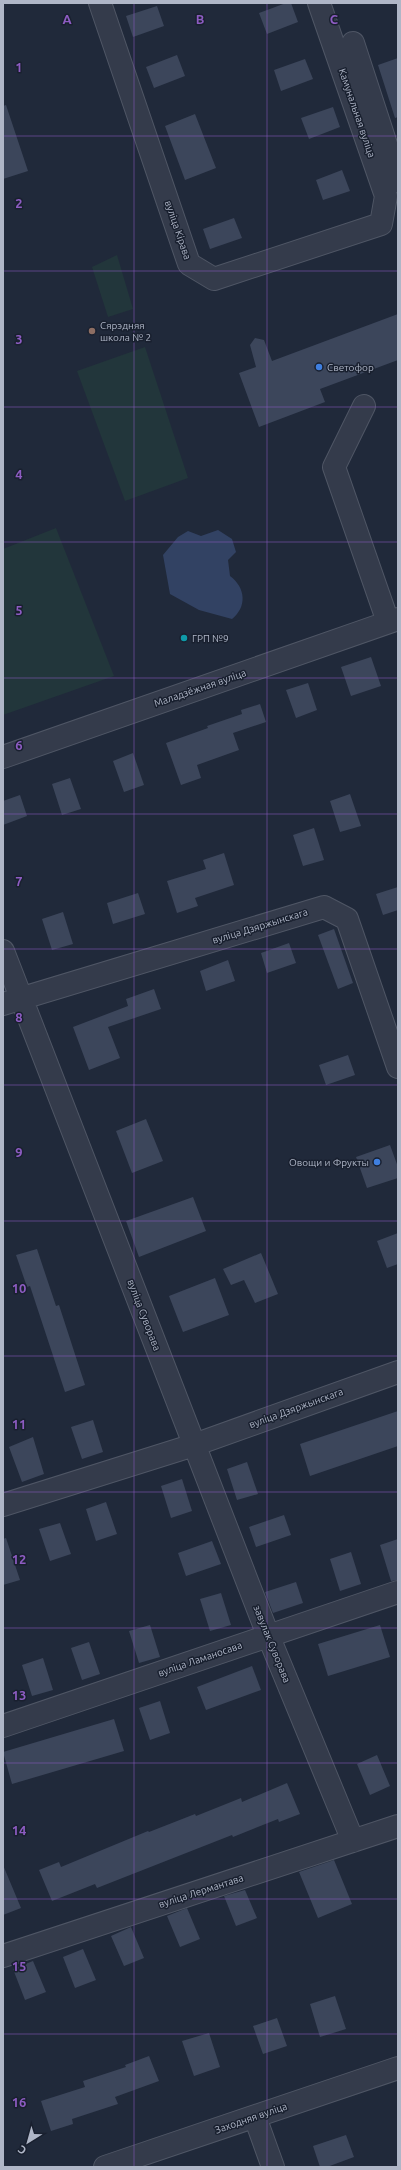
<svg xmlns="http://www.w3.org/2000/svg" width="401" height="2170" viewBox="0 0 401 2170" font-family="Ubuntu,sans-serif">
	<style>
		.green { fill: #22363b }
		.water { fill: #324263 }
		.building { fill: #3c465b }
		.lines { fill: none; stroke-linecap: round; stroke-linejoin: round }
		.minor-casing { stroke: #4f5665; stroke-width: 24 }
		.minor { stroke: #343b4b; stroke-width: 22 }
		.grid { fill: none; stroke: #8d5cc2; stroke-width: 1; stroke-opacity: 0.55 }
		.education-dot { fill: #8d6e63; stroke: #19202f; stroke-width: 1.5 }
		.shop-dot { fill: #3f7fe0; stroke: #19202f; stroke-width: 1.5 }
		.culture-dot { fill: #0f9aa8; stroke: #19202f; stroke-width: 1.5 }
		.labels { text-anchor: middle; dominant-baseline: central; stroke-width: 3; stroke-linejoin: round; paint-order: stroke }
		.street-label { font-size: 10px; fill: #afb6c7; stroke: #19202f }
		.poi-label { font-size: 10px; fill: #afb6c7; stroke: #19202f; text-anchor: start }
		.grid-label { font-size: 13px; text-anchor: middle; font-weight: bold; fill: #8d5cc2; stroke: #19202f; stroke-width: 3; stroke-linejoin: round; paint-order: stroke }
	</style>
	<rect width="100%" height="100%" fill="#20293a"/>
	<path class="green" d="M117 255 133 309 108 317 92 267Z
		M145 347 188 478 125 501 77 371Z
		M56 528 114 676 3 715V549Z"/>
	<path class="water" d="M218 530 232 539 236 552 228 560 230 576C246 588 247 607 232 619L199 610 170 594 163 555 178 537 188 531 201 536Z"/>
	<path class="building" d="M286 3H291L298 22 267 34 259 13Z
		M157 6 164 26 133 37 126 16Z
		M177 55 185 76 154 88 146 67Z
		M398 58V117L395 118 378 65Z
		M305 59 313 79 281 91 274 70Z
		M6 105 28 171 3 179V106Z
		M333 107 340 127 309 139 301 118Z
		M195 114 216 168 185 180 165 126Z
		M342 170 350 191 323 200 316 180Z
		M234 218 242 238 210 249 203 229Z
		M398 314V360L320 389 325 402 259 427 239 373 256 367 250 345 255 338 264 340 272 361Z
		M371 657 381 686 351 696 341 667Z
		M308 683 317 710 296 718 286 690Z
		M260 704 266 722 233 733 239 750 197 765 201 778 181 785 166 743 208 728 207 726 242 714 241 710Z
		M133 753 144 785 124 792 113 761Z
		M70 778 81 809 62 815 52 784Z
		M350 794 361 826 340 832 330 801Z
		M20 795 27 816 3 825V801Z
		M314 828 324 860 303 866 293 835Z
		M224 853 234 885 195 898 198 906 177 913 167 881 206 869 203 860Z
		M398 887V910L383 915 376 894Z
		M138 893 145 914 113 924 107 903Z
		M63 912 73 944 52 950 42 919Z
		M334 929 353 983 338 989 318 935Z
		M289 943 296 963 267 973 261 953Z
		M228 960 235 981 206 991 200 971Z
		M154 989 161 1009 108 1027 120 1058 89 1070 73 1027 128 1006 126 999Z
		M348 1055 355 1075 326 1085 319 1065Z
		M146 1119 163 1161 132 1173 116 1131Z
		M390 1145 398 1167V1178L367 1188 356 1157Z
		M193 1197 206 1231 139 1257 126 1221Z
		M398 1233V1264L387 1268 377 1241Z
		M37 1249 56 1306 59 1305 85 1385 65 1392 30 1286 27 1287 16 1255Z
		M261 1253 278 1294 255 1303 244 1280 231 1285 223 1269Z
		M215 1278 229 1315 183 1332 169 1296Z
		M398 1411V1446L310 1476 300 1444Z
		M93 1420 103 1452 82 1459 71 1427Z
		M33 1437 44 1474 22 1482 9 1447Z
		M247 1462 258 1494 237 1500 227 1469Z
		M182 1479 192 1511 171 1518 161 1486Z
		M106 1502 117 1534 96 1541 86 1509Z
		M284 1515 291 1535 256 1547 249 1527Z
		M60 1523 71 1554 50 1561 39 1529Z
		M6 1538 20 1580 3 1585V1539Z
		M398 1539V1580L391 1581 380 1545Z
		M212 1541 221 1564 186 1576 178 1553Z
		M351 1552 361 1584 340 1591 330 1559Z
		M296 1582 303 1603 273 1613 265 1592Z
		M221 1593 231 1625 210 1631 200 1599Z
		M150 1625 160 1657 139 1663 129 1631Z
		M380 1625 390 1657 328 1676 318 1644Z
		M89 1642 100 1674 82 1680 71 1648Z
		M43 1658 53 1690 32 1696 22 1665Z
		M252 1666 261 1690 206 1710 197 1687Z
		M160 1701 170 1733 150 1740 139 1708Z
		M114 1719 124 1751 12 1784 3 1752Z
		M377 1755 390 1786 370 1795 357 1764Z
		M287 1783 300 1814 279 1822 278 1819 233 1837 232 1835 97 1888 95 1884 52 1901 39 1870 59 1862 61 1867 148 1831 149 1832 195 1814 196 1816 241 1798 242 1802Z
		M334 1860 352 1904 318 1918 299 1872Z
		M3 1865 21 1908 3 1915Z
		M245 1890 257 1918 236 1926 224 1896Z
		M187 1908 200 1939 180 1947 167 1916Z
		M131 1927 144 1958 124 1966 111 1936Z
		M83 1949 96 1980 75 1988 63 1957Z
		M33 1961 46 1992 25 2000 13 1969Z
		M335 1996 346 2029 320 2037 310 2004Z
		M277 2018 287 2046 263 2054 253 2026Z
		M209 2033 220 2067 194 2076 182 2041Z
		M149 2056 159 2081 115 2097 118 2104 72 2119 73 2124 51 2131 41 2101 85 2087 83 2081 126 2067 125 2065Z
		M346 2135 354 2157 327 2167H320L313 2146Z"/>
	<g class="lines">
		<g class="minor-casing">
			<path id="minor" d="M100 3 189 264 214 279 381 224 386 196 319 3
				M353 43 398 181
				M364 406 334 467 388 622
				M3 757 398 619
				M3 951 268 1635 353 1841
				M3 1004 324 907 347 919 398 1067
				M3 1505 194 1445 398 1372
				M3 1726 398 1592
				M3 1956 398 1826
				M255 2117 273 2167
				M105 2167 398 2068"/>
		</g>
		<use href="#minor" class="minor"/>
	</g>
	<path class="grid" d="M134 3V2167M267 3V2167M3 136H398M3 271H398M3 407H398M3 542H398M3 678H398M3 814H398M3 949H398M3 1085H398M3 1221H398M3 1356H398M3 1492H398M3 1628H398M3 1763H398M3 1899H398M3 2034H398"/>
	<circle class="education-dot" cx="92" cy="331" r="4"/>
	<g class="shop-dot">
		<circle cx="319" cy="367" r="4"/>
		<circle cx="377" cy="1162" r="4"/>
	</g>
	<circle class="culture-dot" cx="184" cy="638" r="4"/>
	<g class="labels">
		<g class="street-label">
			<text transform="translate(357 113) rotate(71)">Камунальная вуліца</text>
			<text transform="translate(178 230) rotate(71)">вуліца Кірава</text>
			<text transform="translate(200 688) rotate(-19)">Маладзёжная вуліца</text>
			<text transform="translate(260 926) rotate(-17)">вуліца Дзяржынскага</text>
			<text transform="translate(144 1315) rotate(69)">вуліца Суворава</text>
			<text transform="translate(296 1408) rotate(-20)">вуліца Дзяржынскага</text>
			<text transform="translate(272 1644) rotate(68)">завулак Суворава</text>
			<text transform="translate(200 1659) rotate(-19)">вуліца Ламаносава</text>
			<text transform="translate(201 1891) rotate(-18)">вуліца Лермантава</text>
			<text transform="translate(251 2118) rotate(-19)">Заходняя вуліца</text>
		</g>
		<g class="poi-label">
			<text x="100" y="325">Сярэдняя<tspan x="100" dy="12">школа № 2</tspan></text>
			<text x="327" y="367">Светофор</text>
			<text x="192" y="638">ГРП №9</text>
			<text x="369" y="1162" text-anchor="end">Овощи и Фрукты</text>
		</g>
	</g>
	<g class="grid-label">
		<text x="67" y="24">A</text>
		<text x="200" y="24">B</text>
		<text x="334" y="24">C</text>
		<text x="19" y="72">1</text>
		<text x="19" y="208">2</text>
		<text x="19" y="344">3</text>
		<text x="19" y="479">4</text>
		<text x="19" y="615">5</text>
		<text x="19" y="750">6</text>
		<text x="19" y="886">7</text>
		<text x="19" y="1022">8</text>
		<text x="19" y="1157">9</text>
		<text x="19" y="1293">10</text>
		<text x="19" y="1429">11</text>
		<text x="19" y="1564">12</text>
		<text x="19" y="1700">13</text>
		<text x="19" y="1835">14</text>
		<text x="19" y="1971">15</text>
		<text x="19" y="2107">16</text>
	</g>
	<rect width="401" height="2170" fill="none" stroke="#afb6c7" stroke-width="8"/>
	<g transform="translate(28 2142) rotate(217)" stroke="#19202f" stroke-width="3" paint-order="stroke">
	<path d="M0-3L7 15L0 10L-7 15Z" fill="#afb6c7"/>
	<text y="-6" font-size="11" font-weight="bold" text-anchor="middle" fill="#afb6c7">С</text>
	</g>
</svg>
